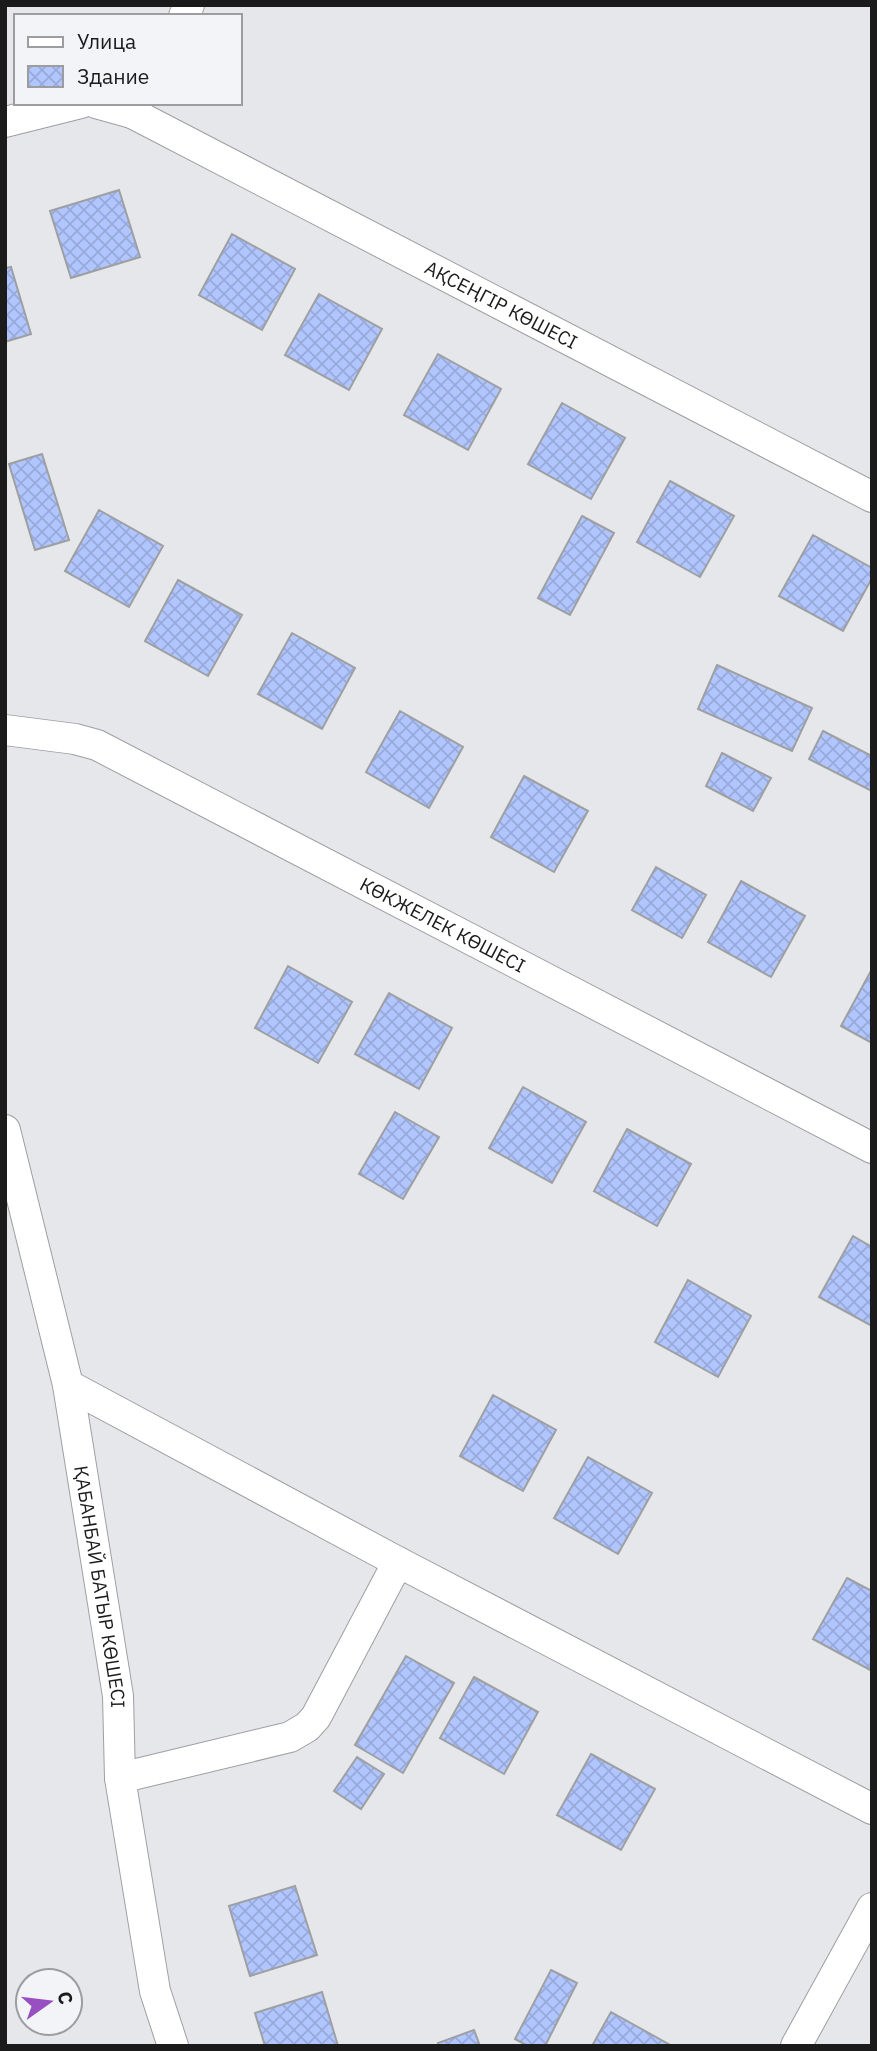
<svg xmlns="http://www.w3.org/2000/svg" width="877" height="2051" viewBox="0 0 877 2051" font-family="'IBM Plex Sans',sans-serif">
	<style>
		.building { fill: url(#building-cross-hatch); stroke: #9e9fa1; stroke-width: 2 }
		.lines { fill: none; stroke-linecap: round; stroke-linejoin: round }
		.minor-casing { stroke: #9e9fa1; stroke-width: 32 }
		.minor { stroke: #fff; stroke-width: 30 }
		.labels { text-anchor: middle; dominant-baseline: central; stroke-width: 6; stroke-linejoin: round; paint-order: stroke }
		.street-label { font-size: 19px; fill: #1b1b1c; stroke: #f3f4f7 }
	</style>
	<defs>
		<pattern id="building-cross-hatch" width="8" height="8" patternUnits="userSpaceOnUse" patternTransform="scale(1.75)"><rect width="8" height="8" fill="#b1c6ff"/><path d="M0 0l8 8M0 8l8-8" fill="none" stroke="#98aada"/></pattern>
	</defs>
	<rect width="100%" height="100%" fill="#e6e7ea"/>
	<path class="building" d="M119 190 140 257 71 278 50 211Z
		M232 234 295 269 262 330 199 295Z
		M11 267 31 334 5 342V268Z
		M319 294 382 329 349 390 285 355Z
		M438 354 501 389 468 450 404 415Z
		M562 403 625 438 591 499 528 464Z
		M42 454 69 540 35 550 9 464Z
		M670 481 734 516 700 577 637 542Z
		M99 510 163 546 129 607 65 571Z
		M582 516 614 533 570 615 538 598Z
		M813 535 872 568V578L843 631 779 596Z
		M178 580 242 615 208 676 145 641Z
		M292 633 355 668 322 729 258 694Z
		M717 665 812 708 792 751 698 709Z
		M400 711 463 747 429 808 366 772Z
		M823 731 872 756V791L809 759Z
		M722 753 771 778 753 811 706 786Z
		M524 776 588 811 554 872 491 837Z
		M656 867 706 895 682 938 632 910Z
		M741 881 805 916 771 977 708 942Z
		M288 966 352 1002 318 1063 255 1028Z
		M872 969V1043L841 1026Z
		M389 993 452 1028 419 1089 355 1054Z
		M523 1087 586 1122 552 1183 489 1148Z
		M395 1112 439 1137 403 1199 359 1174Z
		M627 1129 691 1164 657 1226 594 1191Z
		M853 1236 872 1247V1326L819 1297Z
		M688 1280 751 1316 718 1377 655 1342Z
		M493 1395 556 1430 523 1491 460 1456Z
		M588 1457 652 1493 618 1554 554 1518Z
		M847 1578 872 1591V1671L813 1639Z
		M406 1656 454 1683 403 1773 355 1745Z
		M474 1677 538 1712 504 1774 440 1738Z
		M591 1754 655 1789 621 1850 557 1815Z
		M357 1757 384 1774 361 1809 334 1791Z
		M295 1886 317 1955 250 1976 229 1906Z
		M551 1970 577 1983 545 2046H528L515 2039Z
		M322 1992 338 2046H265L255 2013Z
		M611 2012 672 2046H592Z
		M474 2030 480 2046H439L438 2043Z"/>
	<g class="lines">
		<g class="minor-casing">
			<g id="minor">
				<path d="M184 16 189 5"/>
				<path d="M96 103 132 113 137 103"/>
				<path id="s1" d="M132 113 872 497"/>
				<path d="M5 122 81 103"/>
				<path id="s2" d="M5 730 75 739 97 745 872 1148"/>
				<path id="s3" d="M5 1130 68 1385 118 1696 120 1778 155 1991 173 2046"/>
				<path d="M68 1385 398 1562 872 1809"/>
				<path d="M120 1778 290 1737 307 1727 316 1717 398 1562"/>
				<path d="M796 2046 872 1908"/>
			</g>
		</g>
		<use href="#minor" class="minor"/>
	</g>
	<g class="labels">
		<g class="street-label">
			<text stroke="none"><textPath href="#s1" startOffset="416">АҚСЕҢГІР КӨШЕСІ</textPath></text>
			<text stroke="none"><textPath href="#s2" startOffset="483">КӨКЖЕЛЕК КӨШЕСІ</textPath></text>
			<text stroke="none"><textPath href="#s3" startOffset="467">ҚАБАНБАЙ БАТЫР КӨШЕСІ</textPath></text>
		</g>
	</g>
	<rect width="877" height="2051" fill="none" stroke="#1b1b1c" stroke-width="14"/>
	<rect x="14" y="14" width="228" height="91" fill="#f3f4f7" stroke="#9d9d9f" stroke-width="2"/>
	<rect x="28" y="37" width="35" height="10" fill="#ffffff" stroke="#9d9d9f" stroke-width="2"/>
	<text x="77" y="49" font-size="21" fill="#1b1b1c">Улица</text>
	<rect x="28" y="66" width="35" height="21" fill="url(#building-cross-hatch)" stroke="#9d9d9f" stroke-width="2"/>
	<text x="77" y="84" font-size="21" fill="#1b1b1c">Здание</text>
	<g transform="translate(49 2002) rotate(76)"><circle r="33" fill="#f3f4f7" stroke="#9d9d9f" stroke-width="2"/>
	<path d="M0-5L12 26L0 18L-12 26Z" fill="#984fc1"/>
	<text y="-10" font-size="19" font-weight="bold" text-anchor="middle" fill="#1b1b1c">С</text>
	</g>
</svg>
